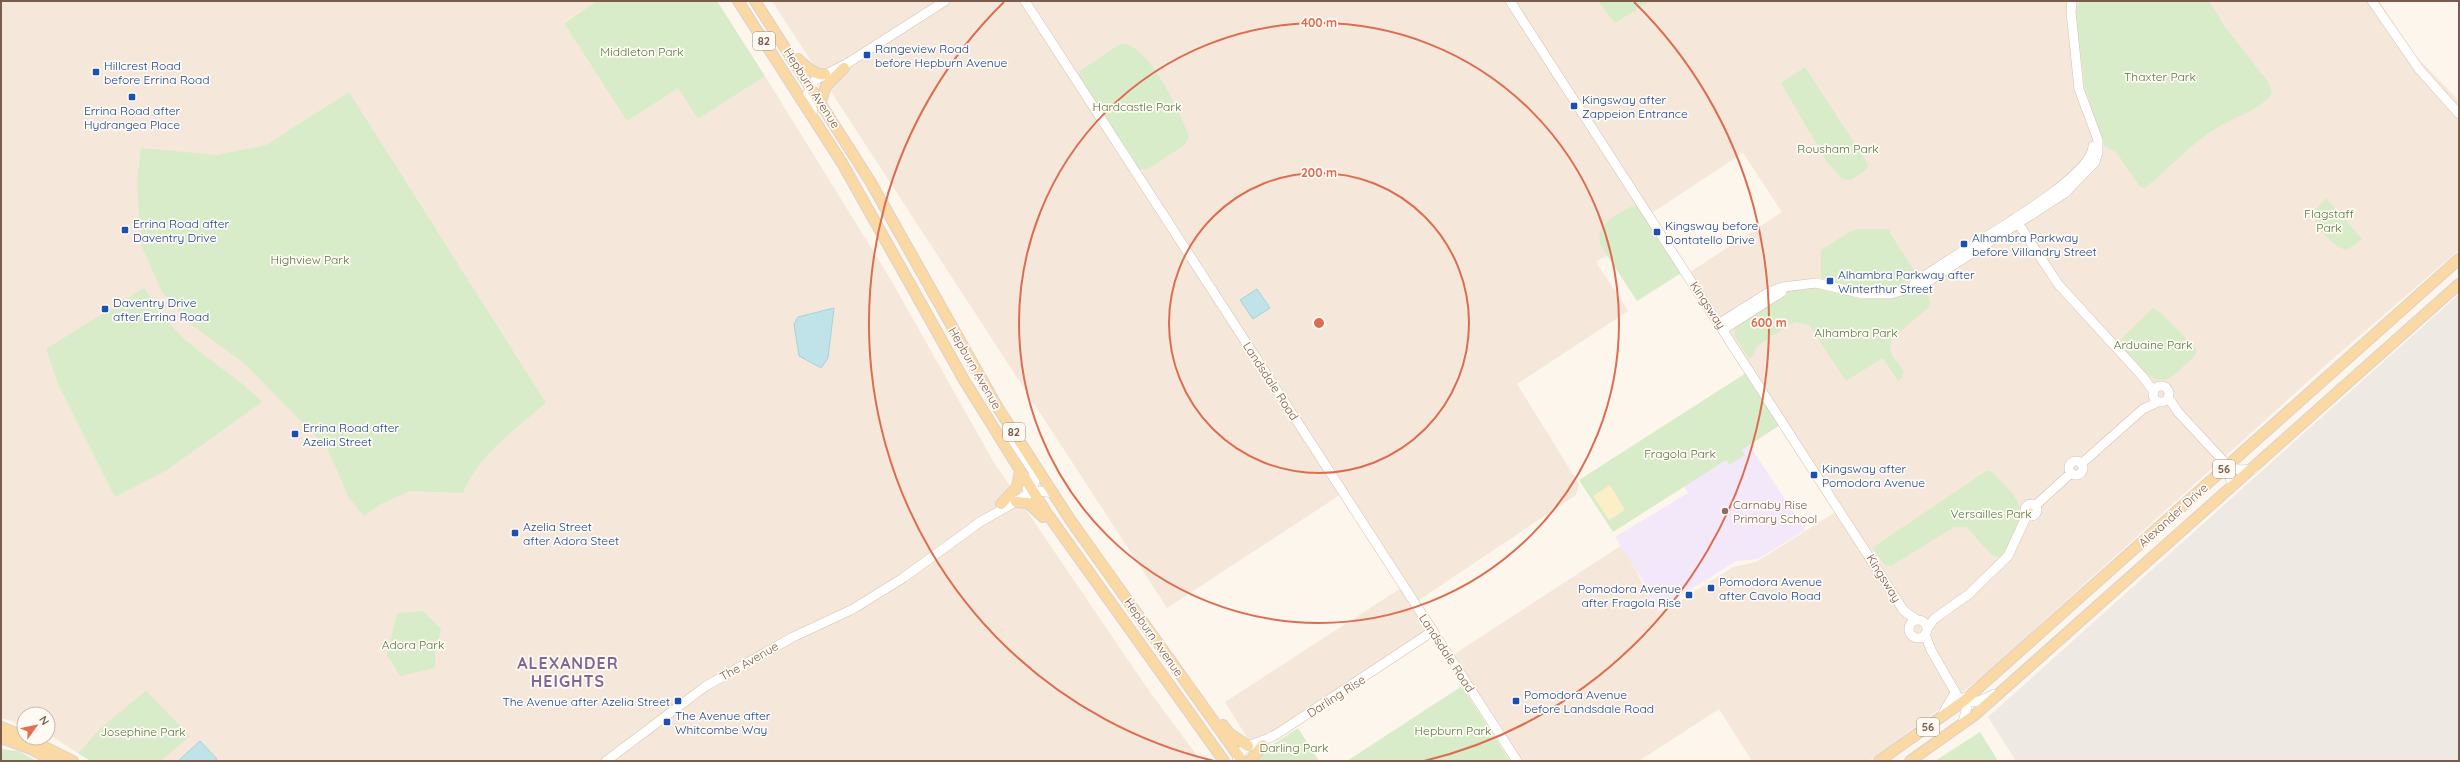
<svg xmlns="http://www.w3.org/2000/svg" width="2460" height="762" viewBox="0 0 2460 762" font-family="Quicksand,sans-serif">
	<style>
		.residential { fill: #f5e8da }
		.industrial { fill: #efe9e4 }
		.education { fill: #f3e8fa }
		.green { fill: #d8ecc9 }
		.sand { fill: #fcefc7 }
		.water { fill: #bfe3e8; stroke: #a5d3da }
		.lines { fill: none; stroke-linecap: round; stroke-linejoin: round }
		.secondary-casing { stroke: #d6c0b0; stroke-width: 10 }
		.primary-casing { stroke: #dad1cd; stroke-width: 12 }
		.secondary { stroke: #fff; stroke-width: 9 }
		.primary { stroke: #fbd9a5; stroke-width: 10 }
		.ring { fill: none; stroke: #dc6d51; stroke-width: 2 }
		.transit-dot { fill: #1a4fb4; stroke: #fffaf3; stroke-width: 1.5 }
		.education-dot { fill: #8d6e63; stroke: #fffaf3; stroke-width: 1.5 }
		.labels { text-anchor: middle; dominant-baseline: central; stroke-width: 3.5; stroke-linejoin: round; paint-order: stroke }
		.shield { fill: #fffaf3; stroke: #a28b7f; stroke-width: 1 }
		.shield-label { font-size: 11px; font-weight: bold; fill: #7a5c4d }
		.transit-label { font-size: 12px; fill: #164399; stroke: #fffaf3; text-anchor: start }
		.park-label { font-size: 12px; fill: #537a41; stroke: #fffaf3 }
		.street-label { font-size: 12px; fill: #7a5c4d; stroke: #fffaf3 }
		.education-label { font-size: 12px; fill: #785e54; stroke: #fffaf3; text-anchor: start }
		.district-label { font-size: 16px; font-weight: bold; letter-spacing: 1px; fill: #846695; stroke: #fffaf3 }
		.centre { fill: #dc6d51; stroke: #fffaf3; stroke-width: 2 }
		.ring-label { font-size: 12px; text-anchor: middle; font-weight: bold; fill: #dc6d51; stroke: #fffaf3; stroke-width: 3.5; stroke-linejoin: round; paint-order: stroke }
	</style>
	<rect width="100%" height="100%" fill="#fdf6ec"/>
	<path class="residential" d="M1 1H596L564 22 678 88 698 118 765 76 891 280 993 461 1147 688 1201 761H161L169 753 82 750 78 753 48 734V714H24V725L1 718Z
		M772 1H2379L2415 55 2459 101V250L2327 364 1981 678 1869 761H1752L1719 709 1639 761H1511L1447 659 1622 545 1658 612 1678 602 1733 567 1756 562 1837 511 1684 276 1782 212 1743 153 1647 216 1632 206 1603 225 1600 245 1607 255 1596 262 1628 311 1517 384 1579 484 1576 495 1419 600 1440 632 1256 752 1225 702 1401 588 1340 495 1167 608Z"/>
	<path class="industrial" d="M2459 294V761H2016L1988 717Z"/>
	<path class="education" d="M1745 438 1805 530 1758 559 1736 561 1658 610 1651 605 1645 584 1615 537 1688 493 1683 484Z"/>
	<path class="green" d="M596 1H717L765 76 698 119 678 88 627 121 564 23Z
		M1598 1H1650L1615 23Z
		M2080 1H2209L2226 28 2269 83 2272 94C2257 112 2237 116 2218 127 2191 143 2169 169 2145 188L2140 187 2116 152 2104 146 2085 87 2076 22V11Z
		M1120 44C1146 39 1182 115 1189 136L1185 145 1146 170 1137 168 1079 78 1080 71Z
		M1805 67 1868 164 1867 169 1851 180 1842 179 1827 162 1781 83Z
		M349 92 546 403C516 429 479 454 463 493L410 491 381 504 364 516 349 498 327 448 245 364 189 323 162 292 141 245 137 182 141 148 217 155 266 145Z
		M2326 198 2362 239 2347 250C2334 248 2313 226 2313 213Z
		M1632 206H1638L1683 272 1637 301 1600 245C1596 222 1615 216 1632 206Z
		M1857 229H1890V233L1917 275 1900 288 1875 293 1821 278V250L1851 231Z
		M1816 283 1876 299 1889 298 1919 289C1927 291 1932 299 1929 307L1893 338C1885 352 1896 360 1904 371L1902 378 1898 381 1883 358 1846 381 1809 325 1795 322 1757 346 1753 356 1749 359 1734 335 1736 323 1794 286Z
		M144 288C157 307 170 327 188 342 212 363 240 379 262 402L167 470 115 497 58 384 46 349Z
		M2153 308 2161 313 2197 350C2195 358 2188 362 2182 368 2176 373 2169 381 2161 380 2148 380 2122 353 2118 342Z
		M1746 373 1780 425 1742 450 1745 455 1729 465 1726 460 1613 532 1579 480Z
		M1986 471C1993 470 1997 477 2001 481 2007 488 2015 495 2018 503 2025 520 2012 544 2000 557L1993 556 1966 527H1954L1891 566 1885 565 1872 548Z
		M423 611 441 629 435 654V668L400 676 387 655 397 613Z
		M1462 686 1510 761H1347Z
		M146 691 190 736 161 761H90L78 753 104 725Z
		M1298 728 1319 761H1255L1269 747Z
		M1980 732 1998 761H1935Z
		M1 749 18 751 37 761H1Z"/>
	<path class="sand" d="M1610 485 1625 510 1609 520 1593 496Z"/>
	<path class="water" d="M1257 289 1270 308 1253 319 1240 300Z
		M834 308 828 358 821 368 799 356 794 324 798 317Z
		M200 741 217 759 214 761H178Z"/>
	<g class="lines">
		<g class="secondary-casing">
			<path id="secondary" d="M1025 1 1517 761
				M1510 1 1904 611 1917 620
				M2372 1 2419 69 2459 114
				M813 111 807 95 815 80 848 63 945 1
				M2016 220 2058 284 2143 377 2154 392
				M1914 284C1946 256 2092 183 2093 146
				M1720 323 1769 292 1783 287 1816 283 1863 294H1891L1924 284 2065 193 2095 162 2098 152V140L2079 89 2071 12 2072 1
				M1724 329 1782 292
				M2153 394a8 8 0 1 1 16 0a8 8 0 1 1-16 0Z
				M2168 397 2178 412 2228 466 2232 487
				M2069 468a7 7 0 1 1 14 0a7 7 0 1 1-14 0Z
				M2081 464 2143 409 2158 402
				M2228 466 2239 470 2253 469
				M1027 489 1053 493
				M2025 510a6 6 0 1 1 12 0a6 6 0 1 1-12 0Z
				M2036 505 2071 473
				M1909 629a9 9 0 1 1 18 0a9 9 0 1 1-18 0Z
				M1927 629 1934 619 1969 594 2008 556 2027 515
				M1925 634 1931 650 1958 697C1971 707 1982 700 1994 694
				M1943 713 1955 693
				M1963 722 1967 707 1965 697
				M606 761 706 686 793 637 853 609 903 578 980 522 1029 494 1035 482 1033 471 1012 439
				M1237 761C1242 744 1256 744 1269 738 1276 735 1283 730 1289 726L1433 631"/>
		</g>
		<g class="primary-casing">
			<path id="primary" d="M738 1 842 163 964 380 1046 512 1224 761
				M755 1 870 181 998 408 1071 521 1242 761
				M798 59C805 66 815 76 825 74
				M821 101 826 86 844 68
				M1016 502 1028 503 1043 517
				M1001 504 1017 487 1020 471
				M1223 725 1229 733 1248 746
				M1 727 24 736
				M1 738 31 749 53 761
				M27 738 73 761
				M1250 761 1263 745
				M1879 761 1965 700 2459 259
				M1910 761 1976 714 2459 284"/>
		</g>
		<use href="#secondary" class="secondary"/>
		<use href="#primary" class="primary"/>
	</g>
	<g class="ring">
		<circle cx="1319" cy="323" r="150"/>
		<circle cx="1319" cy="323" r="300"/>
		<path d="M1214 761A450 450 0 0 1 1004 2M1634 2A450 450 0 0 1 1424 761"/>
	</g>
	<g class="transit-dot">
		<rect x="863" y="51" width="8" height="8" rx="2"/>
		<rect x="92" y="68" width="8" height="8" rx="2"/>
		<rect x="128" y="93" width="8" height="8" rx="2"/>
		<rect x="1570" y="102" width="8" height="8" rx="2"/>
		<rect x="121" y="226" width="8" height="8" rx="2"/>
		<rect x="1653" y="228" width="8" height="8" rx="2"/>
		<rect x="1960" y="240" width="8" height="8" rx="2"/>
		<rect x="1826" y="277" width="8" height="8" rx="2"/>
		<rect x="101" y="305" width="8" height="8" rx="2"/>
		<rect x="291" y="430" width="8" height="8" rx="2"/>
		<rect x="1810" y="471" width="8" height="8" rx="2"/>
		<rect x="511" y="529" width="8" height="8" rx="2"/>
		<rect x="1707" y="584" width="8" height="8" rx="2"/>
		<rect x="1685" y="591" width="8" height="8" rx="2"/>
		<rect x="674" y="697" width="8" height="8" rx="2"/>
		<rect x="1512" y="697" width="8" height="8" rx="2"/>
		<rect x="663" y="718" width="8" height="8" rx="2"/>
	</g>
	<circle class="education-dot" cx="1725" cy="511" r="4"/>
	<g class="labels">
		<g class="shield">
			<rect x="753" y="32" width="22" height="18" rx="3"/>
			<rect x="1003" y="423" width="22" height="18" rx="3"/>
			<rect x="2213" y="460" width="22" height="18" rx="3"/>
			<rect x="1917" y="718" width="22" height="18" rx="3"/>
		</g>
		<g class="shield-label">
			<text x="764" y="41">82</text>
			<text x="1014" y="432">82</text>
			<text x="2224" y="469">56</text>
			<text x="1928" y="727">56</text>
		</g>
		<g class="transit-label">
			<text x="875" y="48">Rangeview Road<tspan x="875" dy="14">before Hepburn Avenue</tspan></text>
			<text x="104" y="65">Hillcrest Road<tspan x="104" dy="14">before Errina Road</tspan></text>
			<text x="1582" y="99">Kingsway after<tspan x="1582" dy="14">Zappeion Entrance</tspan></text>
			<text x="132" y="110" text-anchor="middle">Errina Road after<tspan x="132" dy="14">Hydrangea Place</tspan></text>
			<text x="133" y="223">Errina Road after<tspan x="133" dy="14">Daventry Drive</tspan></text>
			<text x="1665" y="225">Kingsway before<tspan x="1665" dy="14">Dontatello Drive</tspan></text>
			<text x="1972" y="237">Alhambra Parkway<tspan x="1972" dy="14">before Villandry Street</tspan></text>
			<text x="1838" y="274">Alhambra Parkway after<tspan x="1838" dy="14">Winterthur Street</tspan></text>
			<text x="113" y="302">Daventry Drive<tspan x="113" dy="14">after Errina Road</tspan></text>
			<text x="303" y="427">Errina Road after<tspan x="303" dy="14">Azelia Street</tspan></text>
			<text x="1822" y="468">Kingsway after<tspan x="1822" dy="14">Pomodora Avenue</tspan></text>
			<text x="523" y="526">Azelia Street<tspan x="523" dy="14">after Adora Steet</tspan></text>
			<text x="1719" y="581">Pomodora Avenue<tspan x="1719" dy="14">after Cavolo Road</tspan></text>
			<text x="1681" y="588" text-anchor="end">Pomodora Avenue<tspan x="1681" dy="14">after Fragola Rise</tspan></text>
			<text x="1524" y="694">Pomodora Avenue<tspan x="1524" dy="14">before Landsdale Road</tspan></text>
			<text x="670" y="701" text-anchor="end">The Avenue after Azelia Street</text>
			<text x="675" y="715">The Avenue after<tspan x="675" dy="14">Whitcombe Way</tspan></text>
		</g>
		<g class="park-label">
			<text x="642" y="51">Middleton Park</text>
			<text x="2160" y="76">Thaxter Park</text>
			<text x="1137" y="106">Hardcastle Park</text>
			<text x="1838" y="148">Rousham Park</text>
			<text x="2329" y="213">Flagstaff<tspan x="2329" dy="14">Park</tspan></text>
			<text x="310" y="259">Highview Park</text>
			<text x="1856" y="332">Alhambra Park</text>
			<text x="2153" y="344">Arduaine Park</text>
			<text x="1680" y="453">Fragola Park</text>
			<text x="1991" y="513">Versailles Park</text>
			<text x="413" y="644">Adora Park</text>
			<text x="1453" y="730">Hepburn Park</text>
			<text x="143" y="731">Josephine Park</text>
			<text x="1294" y="747">Darling Park</text>
		</g>
		<g class="street-label">
			<text transform="translate(812 88) rotate(57)">Hepburn Avenue</text>
			<text transform="translate(1708 305) rotate(57)">Kingsway</text>
			<text transform="translate(975 368) rotate(60)">Hepburn Avenue</text>
			<text transform="translate(1271 381) rotate(57)">Landsdale Road</text>
			<text transform="translate(2173 515) rotate(-42)">Alexander Drive</text>
			<text transform="translate(1884 578) rotate(58)">Kingsway</text>
			<text transform="translate(1154 637) rotate(55)">Hepburn Avenue</text>
			<text transform="translate(1447 653) rotate(57)">Landsdale Road</text>
			<text transform="translate(749 661) rotate(-30)">The Avenue</text>
			<text transform="translate(1336 696) rotate(-33)">Darling Rise</text>
		</g>
		<g class="education-label">
			<text x="1733" y="504">Carnaby Rise<tspan x="1733" dy="14">Primary School</tspan></text>
		</g>
		<g class="district-label">
			<text x="568" y="663">ALEXANDER<tspan x="568" dy="18">HEIGHTS</tspan></text>
		</g>
	</g>
	<circle cx="1319" cy="323" r="6" class="centre"/>
	<g class="ring-label">
		<text x="1319" y="27">400 m</text>
		<text x="1319" y="177">200 m</text>
		<text x="1769" y="327">600 m</text>
	</g>
	<rect width="2460" height="762" fill="none" stroke="#7a5c4d" stroke-width="4"/>
	<g transform="translate(36 726) rotate(57)"><circle r="19" fill="#fffaf3" stroke="#cabbb1"/>
	<path d="M0-3L7 15L0 10L-7 15Z" fill="#e76f51"/>
	<text y="-6" font-size="11" font-weight="bold" text-anchor="middle" fill="#7a5c4d">N</text>
	</g>
</svg>
